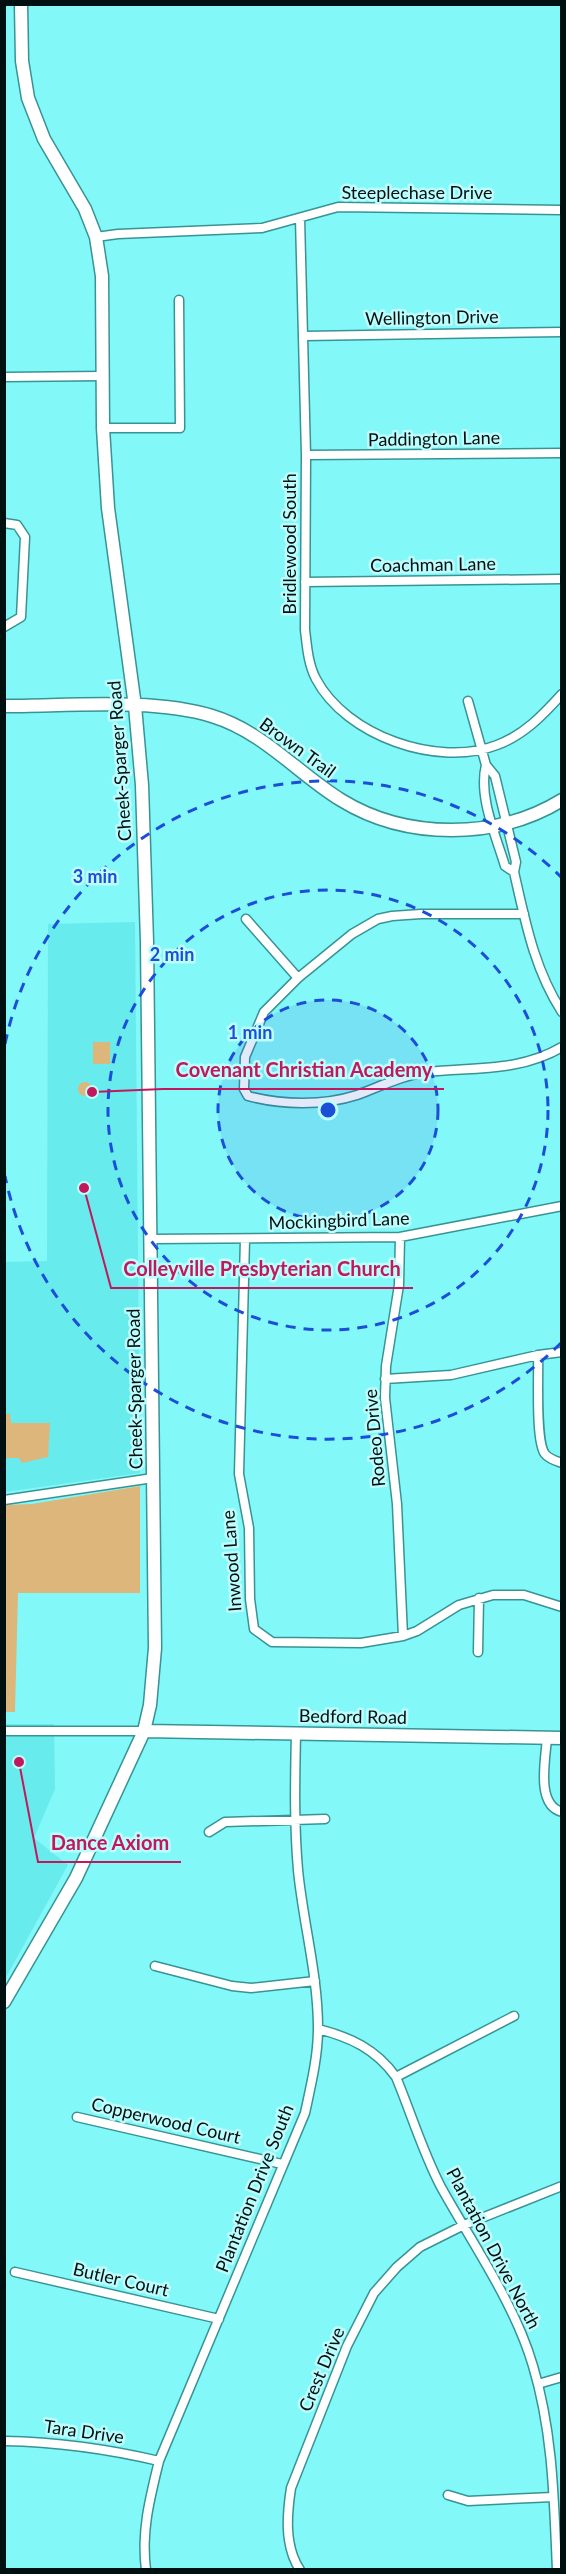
<svg xmlns="http://www.w3.org/2000/svg" width="566" height="2574" viewBox="0 0 566 2574" font-family="Lato,sans-serif">
	<style>
		.built { fill: #68ebec }
		.green { fill: #ddb67c }
		.lines { fill: none; stroke-linecap: round; stroke-linejoin: round }
		.street-casing { stroke: #389395; stroke-width: 11 }
		.secondary-casing { stroke: #389395; stroke-width: 15 }
		.street { stroke: #fff; stroke-width: 8 }
		.secondary { stroke: #fff; stroke-width: 12 }
		.ring { fill: none; stroke: #1d4ed8; stroke-width: 3; stroke-dasharray: 10 8 }
		.labels { text-anchor: middle; dominant-baseline: central; stroke-width: 5; stroke-linejoin: round; paint-order: stroke }
		.street-label { font-size: 18px; fill: #000f10; stroke: #bdfdfd }
		.centre { fill: #1d4ed8; stroke: #bdfdfd; stroke-width: 3 }
		.ring-label { font-size: 18px; text-anchor: middle; font-weight: bold; fill: #1d4ed8; stroke: #bdfdfd; stroke-width: 5; stroke-linejoin: round; paint-order: stroke }
		.leader { fill: none; stroke: #c2185b; stroke-width: 2 }
		.callout-dot { fill: #c2185b; stroke: #bdfdfd; stroke-width: 2 }
		.callout-label { font-size: 20px; text-anchor: middle; font-weight: bold; fill: #c2185b; stroke: #bdfdfd; stroke-width: 5; stroke-linejoin: round; paint-order: stroke }
	</style>
	<rect width="100%" height="100%" fill="#83f8f9"/>
	<path class="built" d="M135 922 140 1473 5 1492 4 1262 47 1261 48 924Z
		M5 1724H54L55 1789 34 1838 68 1865 5 1979Z"/>
	<path class="green" d="M93 1042H110V1064H93Z
		M78 1089a7 7 0 1 1 14 0a7 7 0 1 1-14 0Z
		M5 1414H10L11 1423H50L48 1457 22 1463 19 1458H5Z
		M140 1486V1593H18L15 1712H5V1505L32 1504Z"/>
	<g class="lines">
		<g class="street-casing">
			<path id="street" d="M300 218 306 455 305 630C307 646 308 664 316 679 346 736 438 768 497 745 524 735 543 715 562 694
				M96 237 118 234 262 228 338 207 562 210
				M304 336 562 332
				M4 377 103 376
				M103 428H180L179 300
				M306 455 562 453
				M4 523 17 525 25 537 21 617 4 627
				M305 582 562 579
				M468 701 486 765 495 776 516 862 514 872C525 920 534 969 562 1012
				M486 765C478 796 496 836 505 866L514 872
				M524 914H421L392 916 378 919 352 934 298 978 264 1012 245 1057 244 1089 248 1096C282 1105 323 1106 357 1095 379 1087 403 1075 427 1072 473 1067 520 1072 562 1047
				M246 919 298 978
				M400 1237 399 1285 386 1366 385 1398 397 1504 403 1636
				M150 1239 400 1237 562 1206
				M245 1239 239 1474 249 1528 250 1599 254 1629 272 1642 361 1643 403 1636 417 1631 459 1605 493 1595H524L562 1607
				M538 1355C539 1374 535 1441 545 1454 549 1459 556 1461 562 1463
				M385 1379 451 1375 538 1355 562 1352
				M4 1500 153 1478
				M478 1652 479 1598
				M4 1731H144
				M547 1737C546 1758 535 1805 562 1812
				M209 1832 225 1822 325 1819
				M155 1966 232 1986 251 1988 315 1981
				M318 2029C350 2037 376 2049 396 2077 411 2113 423 2153 441 2187 472 2243 515 2304 533 2366 553 2432 554 2501 557 2570
				M396 2077 514 2016
				M77 2117 282 2164
				M15 2272 219 2319
				M538 2384 562 2377
				M4 2441C58 2442 108 2449 159 2461
				M448 2495 468 2501 553 2497
				M146 2570C141 2531 150 2498 159 2461L305 2113C311 2085 318 2057 318 2028 318 1975 303 1922 298 1870 294 1824 295 1779 296 1733
				M300 2570C284 2546 287 2514 291 2488L347 2346 374 2293 397 2267 420 2247 464 2225 562 2186"/>
		</g>
		<g class="secondary-casing">
			<path id="secondary" d="M4 706C68 706 153 698 212 716 264 732 297 773 341 800 406 840 497 840 562 800
				M144 1731 562 1738
				M4 2002 76 1878 144 1731 150 1705 155 1648 147 942 142 785 135 706 108 508 103 428 102 276 96 237 85 209 44 139 28 98 22 61 21 4"/>
		</g>
		<use href="#street" class="street"/>
		<use href="#secondary" class="secondary"/>
	</g>
	<circle cx="328" cy="1110" r="110" fill="#1d4ed8" fill-opacity=".12"/>
	<g class="ring">
		<circle cx="328" cy="1110" r="110"/>
		<circle cx="328" cy="1110" r="220"/>
		<path d="M561 1343A330 330 0 0 1 5 1176M5 1044A330 330 0 0 1 561 877"/>
	</g>
	<g class="labels">
		<g class="street-label">
			<text x="417" y="192">Steeplechase Drive</text>
			<text transform="translate(432 317) rotate(-1)">Wellington Drive</text>
			<text transform="translate(434 438) rotate(-1)">Paddington Lane</text>
			<text transform="translate(289 544) rotate(-90)">Bridlewood South</text>
			<text transform="translate(433 564) rotate(-1)">Coachman Lane</text>
			<text transform="translate(298 747) rotate(36)">Brown Trail</text>
			<text transform="translate(119 761) rotate(-94)">Cheek-Sparger Road</text>
			<text transform="translate(339 1220) rotate(-2)">Mockingbird Lane</text>
			<text transform="translate(134 1389) rotate(-91)">Cheek-Sparger Road</text>
			<text transform="translate(374 1438) rotate(-95)">Rodeo Drive</text>
			<text transform="translate(231 1561) rotate(-94)">Inwood Lane</text>
			<text transform="translate(353 1716) rotate(1)">Bedford Road</text>
			<text transform="translate(166 2120) rotate(13)">Copperwood Court</text>
			<text transform="translate(254 2188) rotate(-68)">Plantation Drive South</text>
			<text transform="translate(494 2248) rotate(62)">Plantation Drive North</text>
			<text transform="translate(121 2279) rotate(13)">Butler Court</text>
			<text transform="translate(321 2369) rotate(-67)">Crest Drive</text>
			<text transform="translate(84 2431) rotate(8)">Tara Drive</text>
		</g>
	</g>
	<circle cx="328" cy="1110" r="9" class="centre"/>
	<g class="ring-label">
		<text x="95" y="883">3 min</text>
		<text x="172" y="961">2 min</text>
		<text x="250" y="1039">1 min</text>
	</g>
	<path class="leader" d="M92 1092L163 1089H444M84 1188L111 1288H413M19 1762L38 1862H181"/>
	<g class="callout-dot">
		<circle cx="92" cy="1092" r="6"/>
		<circle cx="84" cy="1188" r="6"/>
		<circle cx="19" cy="1762" r="6"/>
	</g>
	<g class="callout-label">
		<text x="304" y="1077">Covenant Christian Academy</text>
		<text x="262" y="1276">Colleyville Presbyterian Church</text>
		<text x="110" y="1850">Dance Axiom</text>
	</g>
	<rect width="566" height="2574" fill="none" stroke="#000f10" stroke-width="12"/>
</svg>
